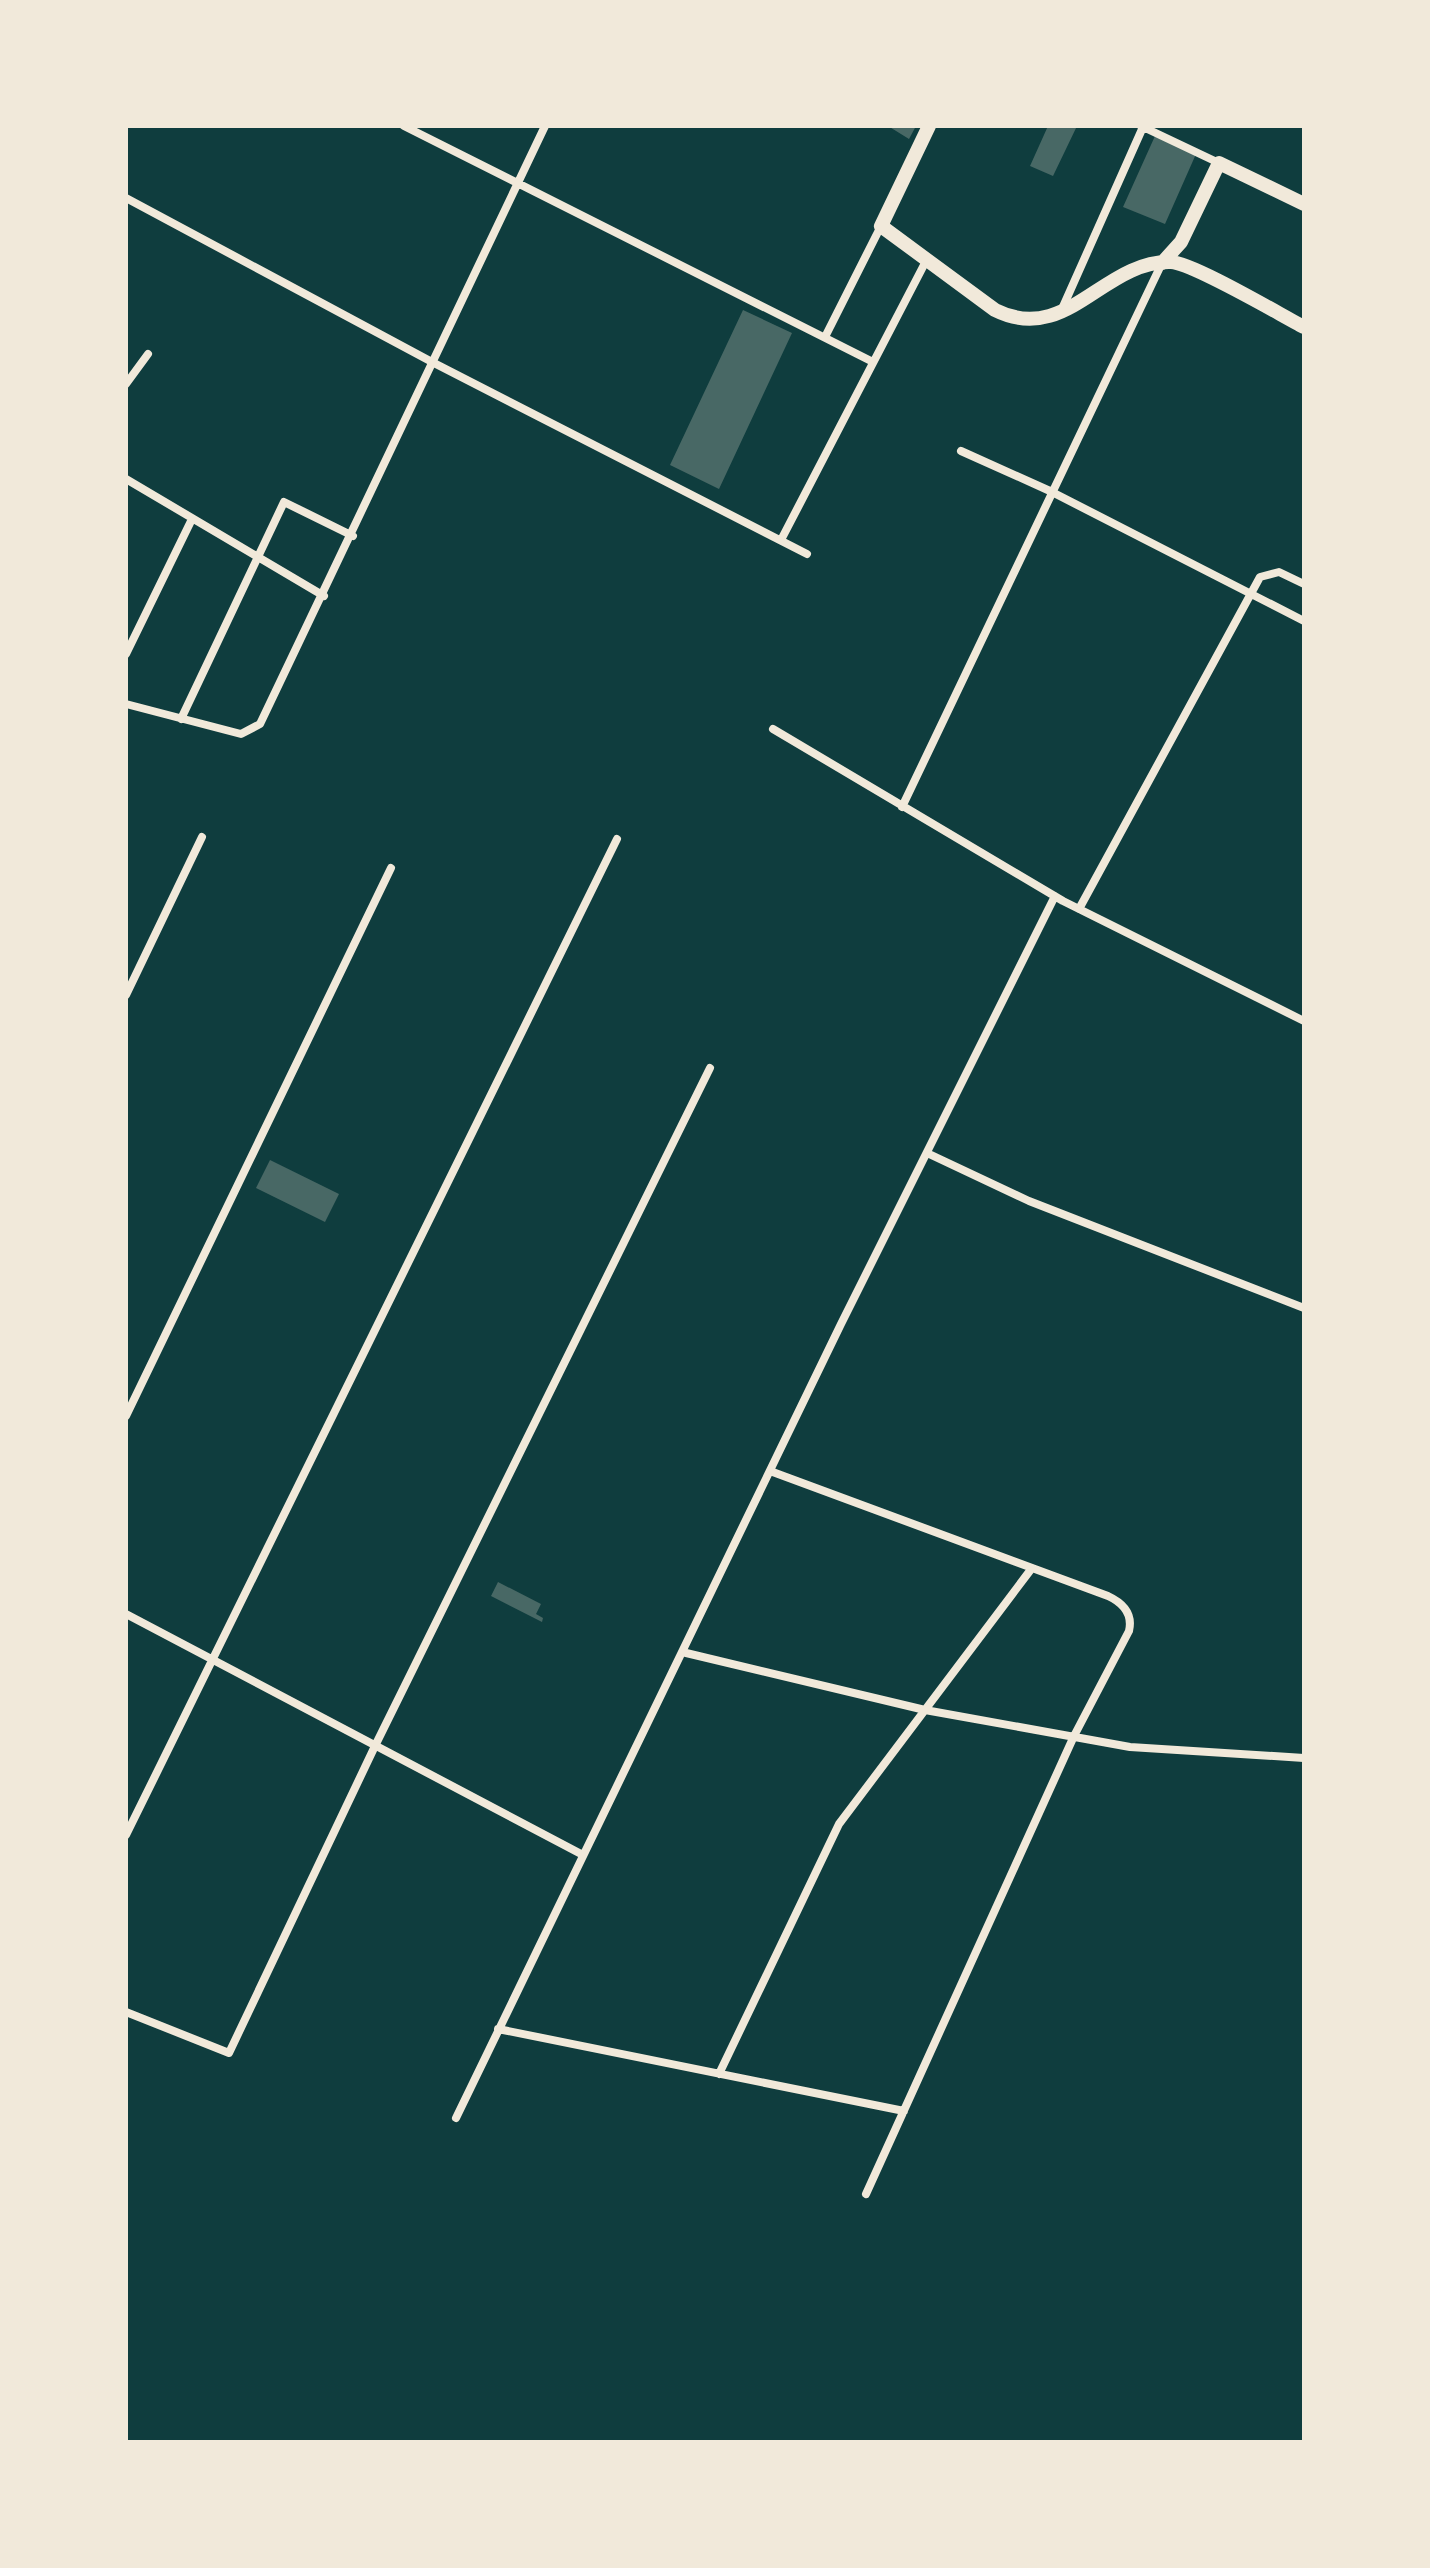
<svg xmlns="http://www.w3.org/2000/svg" width="1430" height="2568" viewBox="0 0 1430 2568" font-family="'Exo 2',sans-serif">
	<style>
		.building { fill: #486865 }
		.lines { fill: none; stroke-linecap: round; stroke-linejoin: round }
		.minor { stroke: #f1e9da; stroke-width: 8 }
		.primary { stroke: #f1e9da; stroke-width: 14 }
	</style>
	<rect width="100%" height="100%" fill="#0f3d3e"/>
	<path class="building" d="M888 126H916L909 139Z
		M1048 126H1077L1053 176 1030 166Z
		M1155 136 1196 154 1165 224 1123 207Z
		M743 310 792 333 719 489 670 465Z
		M270 1160 339 1194 325 1222 256 1188Z
		M498 1582 541 1604 536 1614 543 1618 542 1622 491 1596Z"/>
	<g class="lines">
		<path class="minor" d="M404 126 873 362
			M1141 126 1219 163
			M126 198 432 362 807 554
			M1062 309 1143 127
			M825 337 881 226
			M126 384 148 354
			M961 451 1050 491 1304 621
			M126 479 324 596
			M781 540 926 261
			M126 654 192 519
			M126 704 241 734 260 724 545 126
			M181 719 284 502 353 536
			M773 729 1063 901 1304 1021
			M902 807 1162 263
			M1079 909 1260 577 1279 572 1304 584
			M126 995 202 837
			M927 1153 1029 1201 1304 1308
			M126 1416 391 868
			M770 1471 1108 1596C1123 1603 1133 1614 1129 1631L1074 1736 866 2194
			M126 1614 583 1855
			M682 1652 925 1710 1130 1747 1304 1758
			M126 1835 617 839
			M126 2012 229 2053 375 1746 710 1068
			M498 2029 904 2111
			M719 2074 839 1824 1032 1568
			M456 2118 841 1324 1055 896"/>
		<path class="primary" d="M929 126 881 226 995 310C1067 346 1103 260 1171 262 1193 263 1279 314 1304 327
			M1162 263 1181 242 1219 163 1304 204"/>
	</g>
	<rect width="1430" height="2568" fill="none" stroke="#f1e9da" stroke-width="256"/>
</svg>
